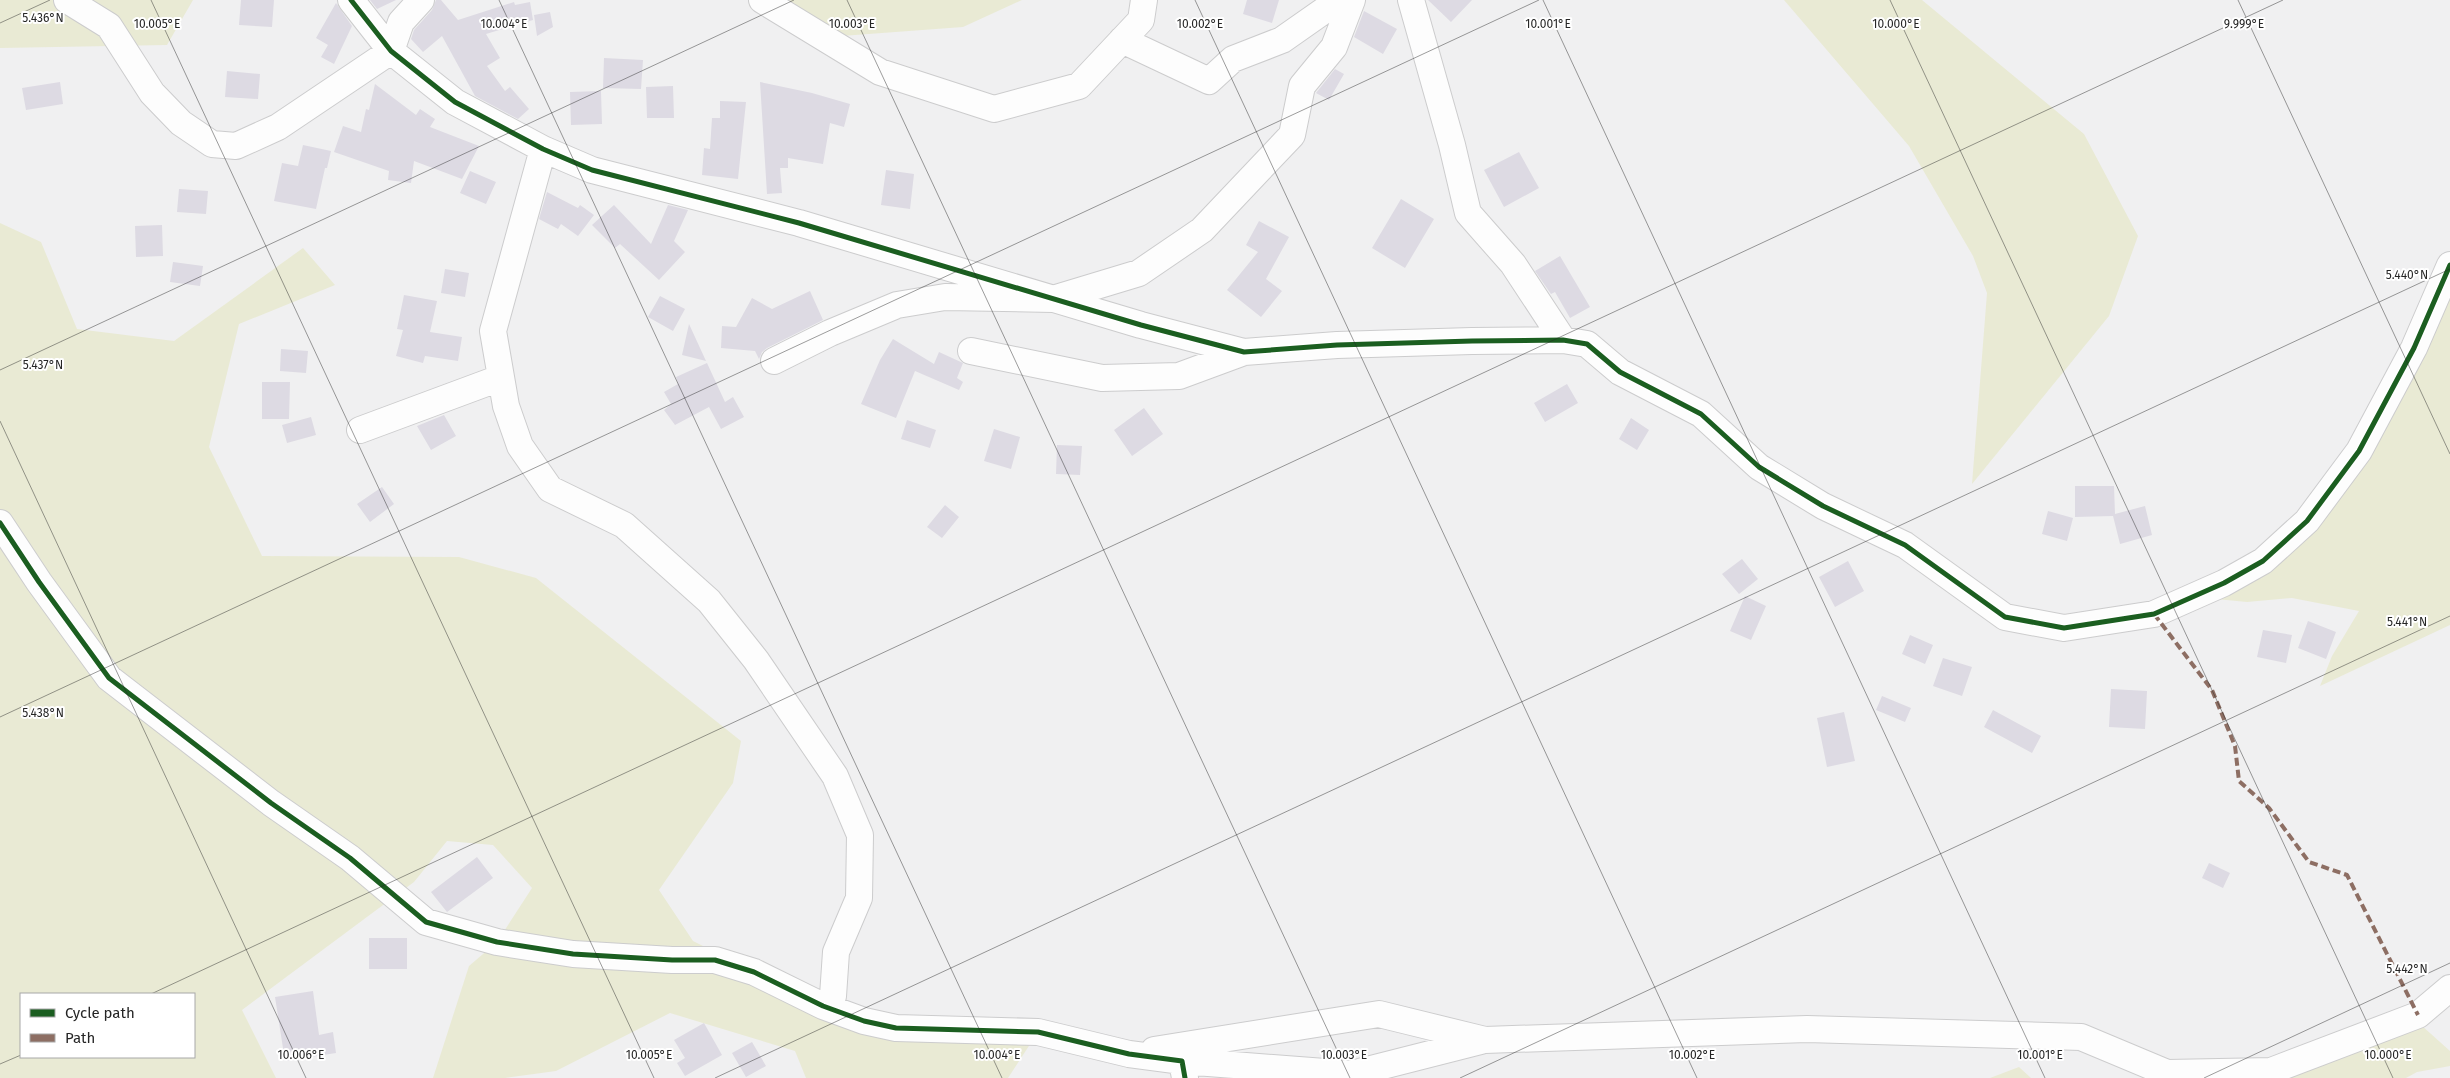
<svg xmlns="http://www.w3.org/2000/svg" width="2450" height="1078" viewBox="0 0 2450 1078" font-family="'Fira Sans',sans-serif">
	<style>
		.green { fill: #e9ead4; fill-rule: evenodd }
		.building { fill: #dddae3 }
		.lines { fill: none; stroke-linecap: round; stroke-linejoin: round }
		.minor-casing { stroke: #cccccd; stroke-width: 28 }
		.minor { stroke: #fdfdfd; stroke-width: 26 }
		.quiet { stroke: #8d6e63; stroke-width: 4; stroke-dasharray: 8 4; stroke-linecap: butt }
		.cycleway-casing { stroke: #fff; stroke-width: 8 }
		.cycleway { stroke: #1b5e20; stroke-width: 5 }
		.ticks { fill: none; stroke: #252525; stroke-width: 1; stroke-opacity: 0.45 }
		.ticks-label { font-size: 12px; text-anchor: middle; fill: #252525; stroke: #fff; stroke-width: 4; stroke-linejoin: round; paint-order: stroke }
	</style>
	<rect width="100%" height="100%" fill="#f0f0f1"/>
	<path class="green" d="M0 0H193L167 45 0 48Z
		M786 0H1022L963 27 828 37Z
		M1784 0H1922L2084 134 2138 236 2109 316 1972 484 1987 293 1973 256 1909 146Z
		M0 223 41 242 77 329 174 341 303 248 335 285 239 324 209 447 262 556 459 557 536 578 741 741 733 783 659 890 693 941 823 1006 864 1021 1038 1032 1008 1078H806L795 1051 670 1013 556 1071 505 1078H433L469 966 497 942 532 888 493 845 447 841 414 882 242 1010 276 1078H0ZM21 994H194V1057H21Z
		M2450 265V625L2320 686 2332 656 2359 611 2292 598 2247 602 2195 597 2307 521Z
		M2411 1016 2450 1051V1066L2417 1072 2406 1078H2219Z
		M2019 1067 2031 1078H1990Z"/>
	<path class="building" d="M241 0H274L272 27 239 25Z
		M370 0H396L377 9Z
		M436 0H441L458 20 514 2 515 5 530 2 533 20 486 34 500 58 487 66 505 91 510 87 529 109 518 119 475 96 442 36 423 52 411 39 414 30 432 10Z
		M1247 0H1279L1272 23 1243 14Z
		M1428 0H1472L1451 22Z
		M336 3 352 26 334 64 321 57 328 45 316 38Z
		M1364 11 1397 29 1383 54 1354 37Z
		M550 12 553 27 537 36 534 15Z
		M604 58 643 60 641 89 603 88Z
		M1335 69 1344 74 1329 100 1316 93Z
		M227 71 260 74 258 99 225 97Z
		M60 82 63 104 26 110 22 88Z
		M760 82 812 93 850 104 844 127 830 123 823 164 788 158V168H780L782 193 767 194Z
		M375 84 416 115 420 109 435 119 430 127 479 146 462 179 414 161 411 183 388 180 389 171 334 152 343 126 361 132 366 109 369 110Z
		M673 86 674 118H647L646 87Z
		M601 91 602 124 571 125 570 92Z
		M720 101 746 102 738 179 702 175 704 148 710 149 712 118H720Z
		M303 145 331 151 327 168H325L316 209 274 201 282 163 298 166Z
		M1519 152 1539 188 1504 207 1484 170Z
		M886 170 914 174 910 209 881 205Z
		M470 171 496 182 486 204 460 193Z
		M179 189 208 191 206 214 177 212Z
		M547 192 578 208 580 205 594 215 578 236 561 224 558 229 539 219Z
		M1401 199 1434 219 1405 268 1372 248Z
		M614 205 651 244 668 205 688 210 674 241 685 252 659 280 620 244 615 248 592 225Z
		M1259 221 1289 237 1266 279 1282 291 1261 317 1227 290 1258 252 1246 245Z
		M162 225 163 256 136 257 135 226Z
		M1560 256 1590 307 1570 318 1555 292 1551 294 1535 271Z
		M173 262 203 266 200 286 170 282Z
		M445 269 469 273 465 297 441 293Z
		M810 291 823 320 767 348 762 352 759 359 755 351 721 348 722 326 736 327 752 298 772 309Z
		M404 295 437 301 430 332 462 337 458 361 425 356 423 363 396 356 403 330 397 329Z
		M660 296 685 309 673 331 648 317Z
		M689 324 706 361 682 355Z
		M893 339 934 364 939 352 963 363 957 378 963 382 959 390 915 371 896 418 861 404 880 360Z
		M281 349 308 351 306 373 280 371Z
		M707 363 725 402 733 397 744 417 721 429 709 407 675 425 664 410 671 404 664 392 678 384 676 377Z
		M262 382H290L289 419H262Z
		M1567 384 1578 403 1545 422 1534 403Z
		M1144 408 1163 434 1132 456 1114 430Z
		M444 415 456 436 431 450 417 426Z
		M311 417 316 435 287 443 282 425Z
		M1631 418 1649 430 1637 450 1619 439Z
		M907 420 936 430 930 448 901 439Z
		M994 429 1020 437 1011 469 984 461Z
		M1057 445 1082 446 1080 475 1056 474Z
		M2075 486H2114L2115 514 2145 506 2152 535 2120 544 2113 516 2075 517Z
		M382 487 394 504 370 522 357 504Z
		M945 505 959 517 942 538 927 527Z
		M2048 511 2073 518 2067 541 2042 534Z
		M1742 559 1758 579 1739 594 1722 574Z
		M1848 561 1864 591 1835 607 1819 577Z
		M1745 596 1766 606 1751 640 1730 631Z
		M2308 621 2336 632 2326 659 2298 648Z
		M2263 630 2292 635 2286 663 2257 657Z
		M1910 635 1933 645 1925 664 1902 654Z
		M1943 658 1972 667 1962 696 1933 686Z
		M2111 689 2147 691 2145 729 2109 727Z
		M1882 696 1911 708 1905 722 1876 710Z
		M1993 710 2041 736 2032 753 1984 727Z
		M1844 712 1855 761 1827 767 1817 718Z
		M477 857 493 878 447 912 431 892Z
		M2209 863 2230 873 2223 888 2202 878Z
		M369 938H407V969H369Z
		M313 991 319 1035 333 1032 336 1053 285 1061 275 997Z
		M704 1023 722 1055 685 1076 677 1063 685 1058 674 1040Z
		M752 1042 766 1066 746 1077 732 1053Z"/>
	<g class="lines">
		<g class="minor-casing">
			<path id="minor" d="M67 0 109 26 152 93 181 123 212 144 236 146 278 127 391 51 401 22 421 0
				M351 0 391 51 455 102 543 149 592 170 799 223 1141 325 1244 352 1337 345 1472 341 1563 340 1587 344 1620 372 1701 414 1759 467 1823 506 1905 545 2005 617 2064 628 2154 614 2224 583 2263 561 2307 521 2359 451 2414 348 2450 265
				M762 0 880 72 994 109 1079 86 1141 20 1144 0
				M1411 0 1452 145 1468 213 1513 264 1563 340
				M1122 40 1209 81 1233 59 1282 40 1339 0
				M543 149 493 331 506 406 520 446 550 489 624 525 709 601 756 660 835 776 860 835 859 898 836 952 833 996 823 1006
				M971 351 1102 378 1179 376 1244 352
				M774 361 830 333 897 305 945 297 1053 299 1139 273 1202 230 1292 135 1302 86 1334 47 1352 0
				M360 430 500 378
				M0 523 39 582 109 678 271 803 350 858 426 922 497 942 573 954 672 960H715L754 972 823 1006 864 1021 896 1028 1038 1032 1129 1054 1182 1061 1185 1078
				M1154 1050 1379 1014 1485 1040 1807 1029 2081 1037 2167 1073 2271 1071 2418 1015 2450 988
				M1182 1061 1351 1074 1481 1041"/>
		</g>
		<use href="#minor" class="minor"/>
		<path class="quiet" d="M2154 614 2212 690 2235 746 2239 781 2269 808 2309 862 2347 875 2418 1015"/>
		<g class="cycleway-casing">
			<path id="cycleway" d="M351 0 391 51 455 102 543 149 592 170 799 223 1141 325 1244 352 1337 345 1472 341 1563 340 1587 344 1620 372 1701 414 1759 467 1823 506 1905 545 2005 617 2064 628 2154 614 2224 583 2263 561 2307 521 2359 451 2414 348 2450 265
				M0 523 39 582 109 678 271 803 350 858 426 922 497 942 573 954 672 960H715L754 972 823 1006 864 1021 896 1028 1038 1032 1129 1054 1182 1061 1185 1078"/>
		</g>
		<use href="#cycleway" class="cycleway"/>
	</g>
	<path class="ticks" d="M151 0 654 1078M499 0 1002 1078M847 0 1350 1078M1195 0 1697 1078M1543 0 2045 1078M1890 0 2393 1078M2238 0 2450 454M0 23 50 0M0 370 794 0M0 421 306 1078M0 717 1539 0M151 994 2283 0M0 1064 21 1055M715 1078 2450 269M1460 1078 2450 616M2204 1078 2450 963"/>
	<g class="ticks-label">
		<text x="43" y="22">5.436°N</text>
		<text x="157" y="28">10.005°E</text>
		<text x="504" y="28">10.004°E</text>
		<text x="852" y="28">10.003°E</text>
		<text x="1200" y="28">10.002°E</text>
		<text x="1548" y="28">10.001°E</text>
		<text x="1896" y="28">10.000°E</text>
		<text x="2244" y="28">9.999°E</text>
		<text x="2407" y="279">5.440°N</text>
		<text x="43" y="369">5.437°N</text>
		<text x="2407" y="626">5.441°N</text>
		<text x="43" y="717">5.438°N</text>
		<text x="2407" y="973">5.442°N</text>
		<text x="301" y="1059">10.006°E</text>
		<text x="649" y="1059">10.005°E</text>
		<text x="997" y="1059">10.004°E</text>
		<text x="1344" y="1059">10.003°E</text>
		<text x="1692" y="1059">10.002°E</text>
		<text x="2040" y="1059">10.001°E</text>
		<text x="2388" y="1059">10.000°E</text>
	</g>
	<rect x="20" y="993" width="175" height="65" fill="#ffffff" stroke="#a8a8a8"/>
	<rect x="30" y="1009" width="25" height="8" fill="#1b5e20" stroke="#a8a8a8"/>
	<text x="65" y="1018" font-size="15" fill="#252525">Cycle path</text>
	<rect x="30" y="1034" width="25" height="8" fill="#8d6e63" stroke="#a8a8a8"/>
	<text x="65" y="1043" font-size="15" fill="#252525">Path</text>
</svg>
